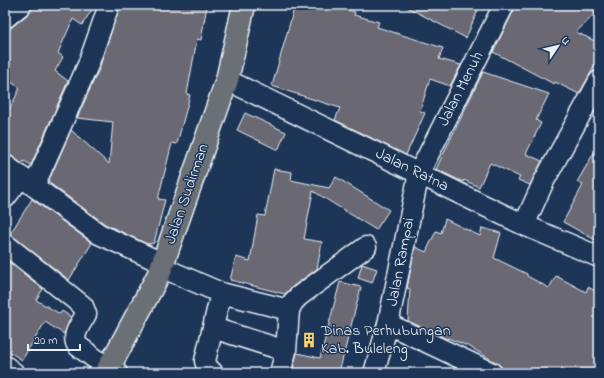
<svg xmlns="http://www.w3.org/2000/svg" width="604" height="378" viewBox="0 0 604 378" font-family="'Indie Flower',sans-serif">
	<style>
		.building { fill: #6a6873; stroke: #e8f1f8 }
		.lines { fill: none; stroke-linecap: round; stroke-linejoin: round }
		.minor-casing { stroke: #e8f1f8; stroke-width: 23 }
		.major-casing { stroke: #e8f1f8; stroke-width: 25 }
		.minor { stroke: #1d3557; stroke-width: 20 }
		.major { stroke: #6a7074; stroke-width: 22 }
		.labels { text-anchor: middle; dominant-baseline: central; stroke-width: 3; stroke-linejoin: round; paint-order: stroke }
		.street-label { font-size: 16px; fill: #e8f1f8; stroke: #1d3557 }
		.poi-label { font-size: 16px; fill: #e8f1f8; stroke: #1d3557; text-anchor: start }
	</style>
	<rect width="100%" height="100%" fill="#1d3557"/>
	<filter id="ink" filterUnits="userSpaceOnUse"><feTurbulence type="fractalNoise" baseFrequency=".025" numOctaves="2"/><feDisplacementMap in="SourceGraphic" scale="8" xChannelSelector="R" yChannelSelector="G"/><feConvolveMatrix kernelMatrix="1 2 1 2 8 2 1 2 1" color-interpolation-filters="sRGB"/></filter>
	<g filter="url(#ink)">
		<path class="building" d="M32 5H95L82 25 73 19 58 53 63 57 55 71 68 81 31 165 24 161 22 164 12 156 5 154V118L20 88 5 78V29L12 27 28 14 32 9Z
			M120 5H207L201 40 197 39 187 94 190 95 177 144 172 143 158 199 165 200 154 243 147 244 105 224 48 182 71 130 109 164 113 122 77 118 99 69Z
			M295 5H333L355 12 354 15 379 22 377 27 443 48 439 59 461 65 450 86 430 79 420 111 425 113 406 155 335 120 340 108 272 86Z
			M403 5H480L466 38Z
			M515 5H599V10L576 32 599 43V58L579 94 555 82 554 84 493 52 514 10Z
			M483 72 549 94 536 120 541 123 526 154 542 161 530 185 518 180 520 177 490 163 479 187 464 180 463 182 436 169Z
			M245 113 286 132 278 150 237 130Z
			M599 144V242L563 222 583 185 577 182Z
			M274 169 292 172 291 180 329 188 336 177 389 210 376 230 313 191 304 239 322 242 317 269 292 287 285 294 230 280 236 257 250 261 258 215 265 216Z
			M32 199 92 243 69 280 10 234Z
			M445 219 480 236 482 228 501 233 494 258 527 274V276L549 288 556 276 586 292 588 287 599 293V373H511L502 368 497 363 470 347 448 338 447 339 408 321 410 289 407 288 415 247 426 252 436 231 441 233Z
			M5 259 43 289 36 300 60 314 62 311 71 317 64 334 45 322 22 360 5 349Z
			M362 264 377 269 372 283 358 278Z
			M340 282 361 287 339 373H292L297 353 320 358Z"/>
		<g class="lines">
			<g class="minor-casing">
				<path id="minor" d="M5 18 21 5
					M227 80 524 225 599 257
					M5 165 99 234 162 263
					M34 186 88 65 109 5
					M5 198 21 177
					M524 225 544 181 599 81
					M5 244 83 306 86 314C81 324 70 336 78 346L109 369 117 373
					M161 267 221 293 289 310 293 302 299 296 366 247
					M388 324 492 373
					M213 328 286 351 280 373
					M286 351 289 310
					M5 366 14 373
					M213 373 207 367 205 361 221 293
					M374 373 388 324 419 173 504 5"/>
			</g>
			<g class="major-casing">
				<path id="major" d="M106 373 159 274 227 80 244 5"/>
			</g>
			<use href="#minor" class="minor"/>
			<use href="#major" class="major"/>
		</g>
	</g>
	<defs>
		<g id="building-bare" transform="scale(1.2)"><path d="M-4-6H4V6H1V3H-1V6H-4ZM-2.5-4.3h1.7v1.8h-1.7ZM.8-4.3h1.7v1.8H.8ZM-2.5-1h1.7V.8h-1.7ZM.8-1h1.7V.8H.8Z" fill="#ffd166" stroke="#1d3557" stroke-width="2.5" paint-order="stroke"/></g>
	</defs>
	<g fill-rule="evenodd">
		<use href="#building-bare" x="309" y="340"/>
	</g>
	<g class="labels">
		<g class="street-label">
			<text transform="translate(461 89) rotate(-63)">Jalan Menuh</text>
			<text transform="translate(412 170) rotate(26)">Jalan Ratna</text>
			<text transform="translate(187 194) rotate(-71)">Jalan Sudirman</text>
			<text transform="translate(401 262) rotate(-79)">Jalan Rampai</text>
		</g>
		<g class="poi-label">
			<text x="321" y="331">Dinas Perhubungan<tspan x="321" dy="18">Kab. Buleleng</tspan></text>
		</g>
	</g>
	<rect width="604" height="378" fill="none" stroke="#1d3557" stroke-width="20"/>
	<rect x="10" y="10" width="584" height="358" fill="none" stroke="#e8f1f8" stroke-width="1.5" filter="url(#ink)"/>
	<g transform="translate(558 46) rotate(55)" stroke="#1d3557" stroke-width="3" paint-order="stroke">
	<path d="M0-3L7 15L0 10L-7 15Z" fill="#e8f1f8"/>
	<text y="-6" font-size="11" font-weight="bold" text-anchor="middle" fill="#e8f1f8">U</text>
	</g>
	<path d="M28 344v6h52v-6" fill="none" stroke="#e8f1f8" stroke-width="2"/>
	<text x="34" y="344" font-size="12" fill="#e8f1f8" stroke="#1d3557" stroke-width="3" paint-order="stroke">20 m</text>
</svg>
